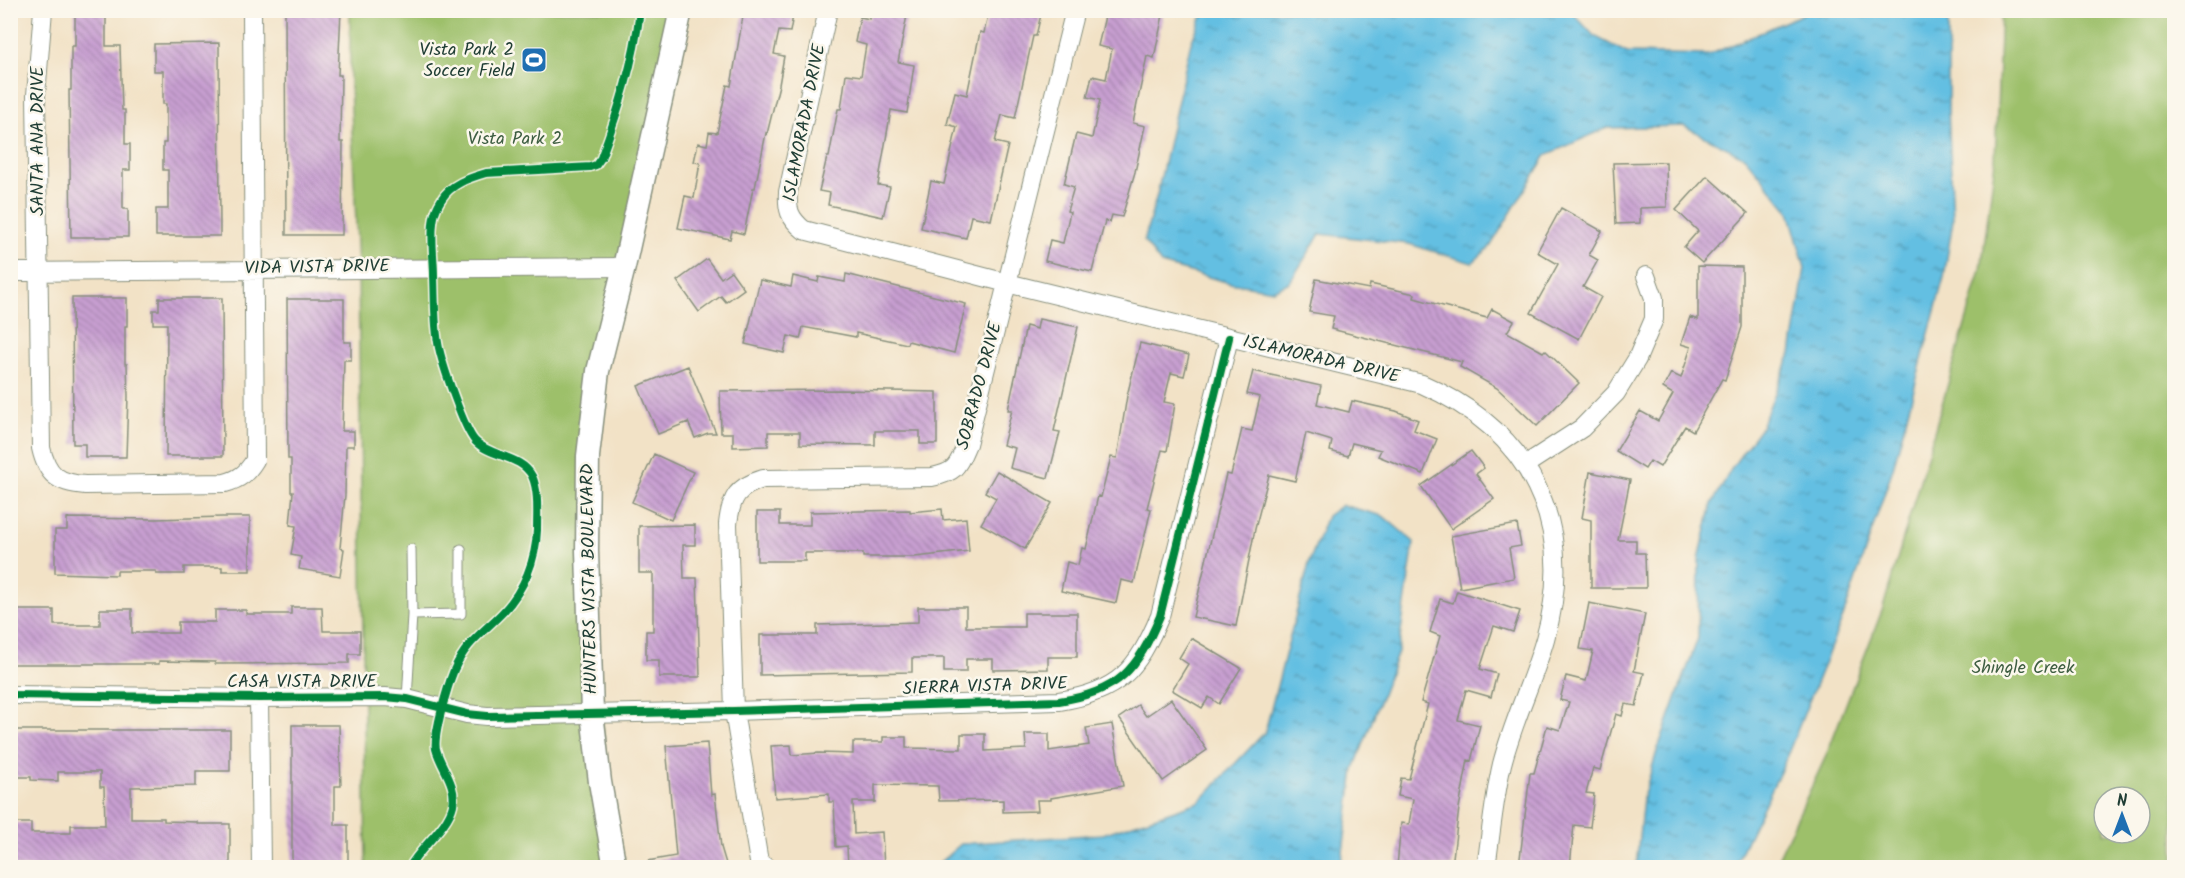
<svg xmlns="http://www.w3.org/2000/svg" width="2185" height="878" viewBox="0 0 2185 878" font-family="Kalam,sans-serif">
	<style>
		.green { fill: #9dc06a; stroke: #5e7e4f; stroke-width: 1.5; fill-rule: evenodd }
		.water { fill: url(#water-ripples); stroke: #427e8b; stroke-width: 1.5 }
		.building { fill: url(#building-back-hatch) }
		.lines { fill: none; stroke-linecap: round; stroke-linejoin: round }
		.service-casing { stroke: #88907d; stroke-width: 11 }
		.minor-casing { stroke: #88907d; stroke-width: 20 }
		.tertiary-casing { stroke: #88907d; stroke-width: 25 }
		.service { stroke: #fff; stroke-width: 9 }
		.minor { stroke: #fff; stroke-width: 18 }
		.tertiary { stroke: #fff; stroke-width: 22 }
		.cycleway-casing { stroke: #fbf7ec; stroke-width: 11 }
		.cycleway { stroke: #00873e; stroke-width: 8 }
		.labels { text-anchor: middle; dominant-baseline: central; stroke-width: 5; stroke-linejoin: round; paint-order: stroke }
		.poi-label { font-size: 18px; fill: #1f3d34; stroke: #fbf7ec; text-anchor: end }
		.street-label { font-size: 18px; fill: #1f3d34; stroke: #fbf7ec }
		.park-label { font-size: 18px; fill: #3e5e42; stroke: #fbf7ec }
	</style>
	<defs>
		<pattern id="water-ripples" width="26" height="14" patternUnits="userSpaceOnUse" patternTransform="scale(1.5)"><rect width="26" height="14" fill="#64bfe2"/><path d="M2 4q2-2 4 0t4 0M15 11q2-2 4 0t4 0" fill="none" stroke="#529cb8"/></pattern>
		<pattern id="building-back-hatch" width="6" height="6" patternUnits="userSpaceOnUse" patternTransform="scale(1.5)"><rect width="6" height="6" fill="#c89fd1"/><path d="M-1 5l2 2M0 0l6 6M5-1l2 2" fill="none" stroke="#a283aa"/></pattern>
	</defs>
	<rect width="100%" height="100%" fill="#fbf7ec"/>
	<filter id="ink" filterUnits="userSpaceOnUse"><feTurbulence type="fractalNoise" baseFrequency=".0167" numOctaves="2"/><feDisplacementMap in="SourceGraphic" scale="12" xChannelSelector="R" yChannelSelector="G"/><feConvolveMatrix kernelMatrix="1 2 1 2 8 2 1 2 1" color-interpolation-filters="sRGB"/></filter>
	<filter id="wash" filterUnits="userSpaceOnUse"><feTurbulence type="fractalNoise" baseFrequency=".008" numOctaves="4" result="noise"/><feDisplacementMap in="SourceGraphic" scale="24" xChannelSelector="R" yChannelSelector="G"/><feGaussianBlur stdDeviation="1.35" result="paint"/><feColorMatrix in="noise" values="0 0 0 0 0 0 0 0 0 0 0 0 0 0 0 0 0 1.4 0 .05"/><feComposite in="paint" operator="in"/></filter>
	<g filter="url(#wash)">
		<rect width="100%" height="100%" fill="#f2e2c6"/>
		<path class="green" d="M350 11H681L598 371 587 551 615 867H366L358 268 350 85Z
			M2001 11H2174V867H1774L1826 756 1883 608 1981 270 1995 161ZM2104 797H2140V833H2104Z"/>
		<path class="water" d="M1204 11H1571L1594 36 1627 53 1709 55 1803 14 1806 11H1948V108L1953 220 1944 277 1893 468 1844 614 1783 766 1734 867H1636L1643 798 1657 751 1698 638 1699 559 1712 504 1733 466 1761 427 1791 354 1805 268 1789 211 1745 157 1684 126 1607 128 1546 155 1490 247 1472 263 1409 244 1320 234 1290 282 1273 290 1230 283 1161 264 1144 241 1157 195 1190 46Z
			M1342 505 1383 516 1414 542 1398 652 1354 769 1341 867H940V862L961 844 1103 834 1199 802 1265 732 1310 560 1327 516Z"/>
		<g id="blocks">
			<path class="building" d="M75 10H106V46H120L122 110H125V144H130V170H123V209H128V237H71L69 90H71V46H75Z
				M285 10H341L338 75H341L340 142H343L342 235H286Z
				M744 10H794L790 32 779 31 774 54 784 56 779 85 767 134 766 133 755 188H753L744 234 732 231 730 239 678 228 685 196 694 198 700 163 694 162 698 143 707 145 709 132 717 133 727 85 731 86Z
				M871 10H908L898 62 914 65 907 113 891 110 878 185 890 187 883 217 828 205 830 193 819 191 827 157H829L838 109H841L846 74 861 76 866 45 855 42 860 17 870 19Z
				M989 10H1042L1036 36H1033L1015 118 1002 115 995 142 1008 145 991 220 971 216 966 238 921 228 931 181 944 184 957 127 947 124 955 92 967 95 980 32 984 33Z
				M1119 10H1164L1154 58 1147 56 1133 123 1145 126 1135 172 1122 217 1112 215 1110 222 1105 221 1092 272 1045 261 1050 240 1063 243 1070 212 1067 211 1074 187 1064 184 1076 134 1092 138 1100 100 1087 97 1092 76 1106 79 1112 49 1098 46 1106 12 1119 15Z
				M219 43 220 236H156V209H168V170H163V143H166V104H163V71H154V44Z
				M1666 162 1667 207 1640 208V223L1616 224 1613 163Z
				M1707 176 1748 213 1702 263 1684 247 1698 231 1676 210Z
				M1561 208 1602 231 1589 255 1598 260 1583 287 1601 297 1579 339 1531 313 1558 264 1537 252Z
				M707 259 721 278 731 271 744 289 726 302 721 296 699 312 677 281Z
				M1698 266 1742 267V327L1725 380 1722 379 1693 431 1685 426 1660 467 1650 461 1645 469 1616 451 1640 411 1658 421 1673 394 1663 388 1671 373 1681 378 1691 347 1681 344 1690 317 1698 320Z
				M846 274 966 304 954 353 908 341 907 344 856 333V337L803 327 800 339 788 336 784 353 745 344 760 280 791 287 793 276 818 282 819 277 845 282Z
				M1316 279 1369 289 1370 284 1415 294 1414 298 1487 318 1492 309 1514 321 1507 332 1543 352 1545 350 1579 383 1537 426 1497 388 1460 367 1462 362 1331 329 1334 316 1309 312Z
				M72 298H127V326H125V364H127L128 396 126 457H85V444H73Z
				M159 298H222L223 456H166L167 324H153V310H159Z
				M287 299H344V342H351V360H344L342 431H354V446H346L345 495 340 548 344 549 340 576 299 569 301 557 291 555 296 526 290 525 293 492H291V459H288Z
				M1039 319 1078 327 1054 431 1060 432 1048 478 1010 468 1015 448 1003 445 1012 410H1008L1026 326 1037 329Z
				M1140 343 1189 355 1184 376 1171 373 1164 402 1175 404 1167 451 1162 450 1147 508 1151 509 1134 583 1121 580 1116 603 1061 591 1067 562 1078 565 1082 548 1086 549 1098 496 1101 497 1111 457 1117 458 1127 396Z
				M688 366 716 433H708L695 438 688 422 658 434 638 386Z
				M1253 371 1321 386 1317 404 1349 412 1352 401 1396 411 1418 420 1414 430 1437 439 1423 474 1378 456 1381 450 1352 443 1348 456 1330 451 1332 441 1306 433 1295 481 1269 475 1255 529 1236 626 1193 617 1226 474 1231 475 1242 429 1252 431 1260 397 1247 394Z
				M842 390 937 392V444H920V431H875V445L800 444V432H768V446L733 447V433H721L720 391Z
				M1471 451 1484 468 1476 474 1494 499 1451 529 1421 486Z
				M654 454 693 472 671 520 632 502Z
				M997 471 1052 503 1025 549 981 524 996 498 985 492Z
				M1590 472 1630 480 1618 540H1636V553H1645L1646 588H1591V520L1582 518Z
				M942 509 943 520 966 518 969 551 915 557H863V553H805V561H757V512H780V525H810V512L910 510V512Z
				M222 517H250V571H222V567H184V574H156V571H117V575L55 573V530H67V518L156 519Z
				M1517 524 1521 546 1509 548 1514 578 1460 588 1451 536Z
				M695 525V545H683L684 578H697L700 677H659V660H646V631H653V573H639V526Z
				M1457 591 1520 611 1513 632 1494 626 1480 669 1497 674 1491 697 1466 690 1458 720 1480 725 1471 761 1468 760 1459 808 1452 866 1397 867 1401 823 1409 824 1413 799 1398 796 1401 778 1409 779 1428 704 1421 702 1440 636 1430 632 1440 599 1453 603Z
				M1589 603 1645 614 1634 671 1644 673 1636 706 1625 704 1622 716 1616 714 1600 770 1593 768 1586 793 1594 794 1590 827 1574 825 1570 867H1519L1530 773H1534L1547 726 1560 730 1569 702 1560 700 1566 676 1586 681 1593 651 1580 649Z
				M291 607H322L323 631H360V654H349V663L215 664V662L159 661V664H10V610H54V625H100V609H132V633H178V622H215V610H246V614H291Z
				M918 607H966V627H1024V613H1077V657H1048V669L993 670V659H966V672H944V658H912V672L760 675V635H817V625L918 622Z
				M1191 638 1241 668 1219 704 1209 697 1202 708 1172 690 1188 664 1179 658Z
				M1171 699 1207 750 1163 781 1119 718 1138 705 1146 716Z
				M1112 724 1123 786 1051 798V800H1037L1038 811 1003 812V800L939 801 938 786 875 785V802H853L854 834 882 832 884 867H848L847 846 836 847 834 802H829V794L775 798 771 746 791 745 792 755 819 753 853 754V742H883V737H906V748L961 749V734H985V751L1026 749 1025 734H1049V751L1089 745 1086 728Z
				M292 725H339L341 786H335V825H348V867H292Z
				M10 730H230V771H196V786L131 787V818H164V821L197 822V824H230V865H218V867H10V823H31V833H71V825H105L104 787H100V772H58V781L31 780V777H10Z
				M707 743 711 795 715 794 721 847 727 867H648V861L676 856 666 746Z"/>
		</g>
	</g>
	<g filter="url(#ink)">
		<use href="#blocks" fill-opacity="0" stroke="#88907d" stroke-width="1.5"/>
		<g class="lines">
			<g class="service-casing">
				<path id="service" d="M412 615 461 614V549
					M407 699 412 615 411 549"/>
			</g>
			<g class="minor-casing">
				<path id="minor" d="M43 10 36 95 41 448C47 475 58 483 85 485L225 483C240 479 247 473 255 460L252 10
					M828 10 788 192C787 209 789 218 804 230L1007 283 1422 384C1530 431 1578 524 1545 639 1533 681 1513 721 1502 764 1494 798 1491 833 1486 868
					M10 272 624 267
					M1525 465 1582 428 1616 393 1637 359 1654 319V298L1646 276
					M10 695 259 698 385 697 407 699 467 714 487 716 734 711 1059 701C1119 692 1137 670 1160 616L1229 338
					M259 698 261 868
					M767 868 759 862 734 711 728 524C731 497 737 487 763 479L932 477C957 472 957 466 967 444L1075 10"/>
			</g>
			<g class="tertiary-casing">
				<path id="tertiary" d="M615 868 600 782 592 713 587 551 588 456 598 371 624 267 681 10"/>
			</g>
			<use href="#service" class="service"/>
			<use href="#minor" class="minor"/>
			<use href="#tertiary" class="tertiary"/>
			<g class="cycleway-casing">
				<path id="cycleway" d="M10 695 259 698 385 697 407 699 467 714 487 716 734 711 1059 701C1119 692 1137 670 1160 616L1229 338
					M409 868C420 847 448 827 453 805 457 784 441 768 436 749 433 735 448 685 454 670 466 642 483 633 503 612 524 590 536 560 537 530 537 514 539 491 532 476 521 455 490 457 475 441 464 429 443 366 439 348 434 325 435 299 434 276 434 257 430 236 434 217 435 212 438 205 441 200 450 184 469 178 486 173L590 167 596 165 601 158C619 109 634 62 640 10"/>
			</g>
			<use href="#cycleway" class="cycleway"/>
		</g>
	</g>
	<defs>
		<g id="stadium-square" transform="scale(1.35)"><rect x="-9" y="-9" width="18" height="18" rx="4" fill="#1f6fb2" stroke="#fbf7ec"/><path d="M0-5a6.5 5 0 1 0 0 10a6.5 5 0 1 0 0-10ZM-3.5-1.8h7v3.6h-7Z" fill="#fff"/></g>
	</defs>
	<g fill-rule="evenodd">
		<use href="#stadium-square" x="534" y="60"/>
	</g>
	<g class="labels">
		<g class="poi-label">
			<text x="514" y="50">Vista Park 2<tspan x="514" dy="21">Soccer Field</tspan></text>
		</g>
		<g class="street-label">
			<text transform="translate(805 123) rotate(-79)">ISLAMORADA DRIVE</text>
			<text transform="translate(38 141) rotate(-90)">SANTA ANA DRIVE</text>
			<text transform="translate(317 268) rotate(-1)">VIDA VISTA DRIVE</text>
			<text transform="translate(1321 360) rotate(13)">ISLAMORADA DRIVE</text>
			<text transform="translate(980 386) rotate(-75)">SOBRADO DRIVE</text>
			<text transform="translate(590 579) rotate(-91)">HUNTERS VISTA BOULEVARD</text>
			<text x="302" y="682">CASA VISTA DRIVE</text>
			<text transform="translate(985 687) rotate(-2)">SIERRA VISTA DRIVE</text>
		</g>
		<g class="park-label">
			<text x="515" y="139">Vista Park 2</text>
			<text x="2023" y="668">Shingle Creek</text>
		</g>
	</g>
	<rect width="2185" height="878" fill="none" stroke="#fbf7ec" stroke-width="36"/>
	<g transform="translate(2122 815)"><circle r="28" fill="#fbf7ec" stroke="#a3ada2" stroke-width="1.5"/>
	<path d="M0-4.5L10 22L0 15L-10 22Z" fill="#1f6fb2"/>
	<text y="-9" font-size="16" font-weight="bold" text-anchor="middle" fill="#1f3d34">N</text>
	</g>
</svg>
